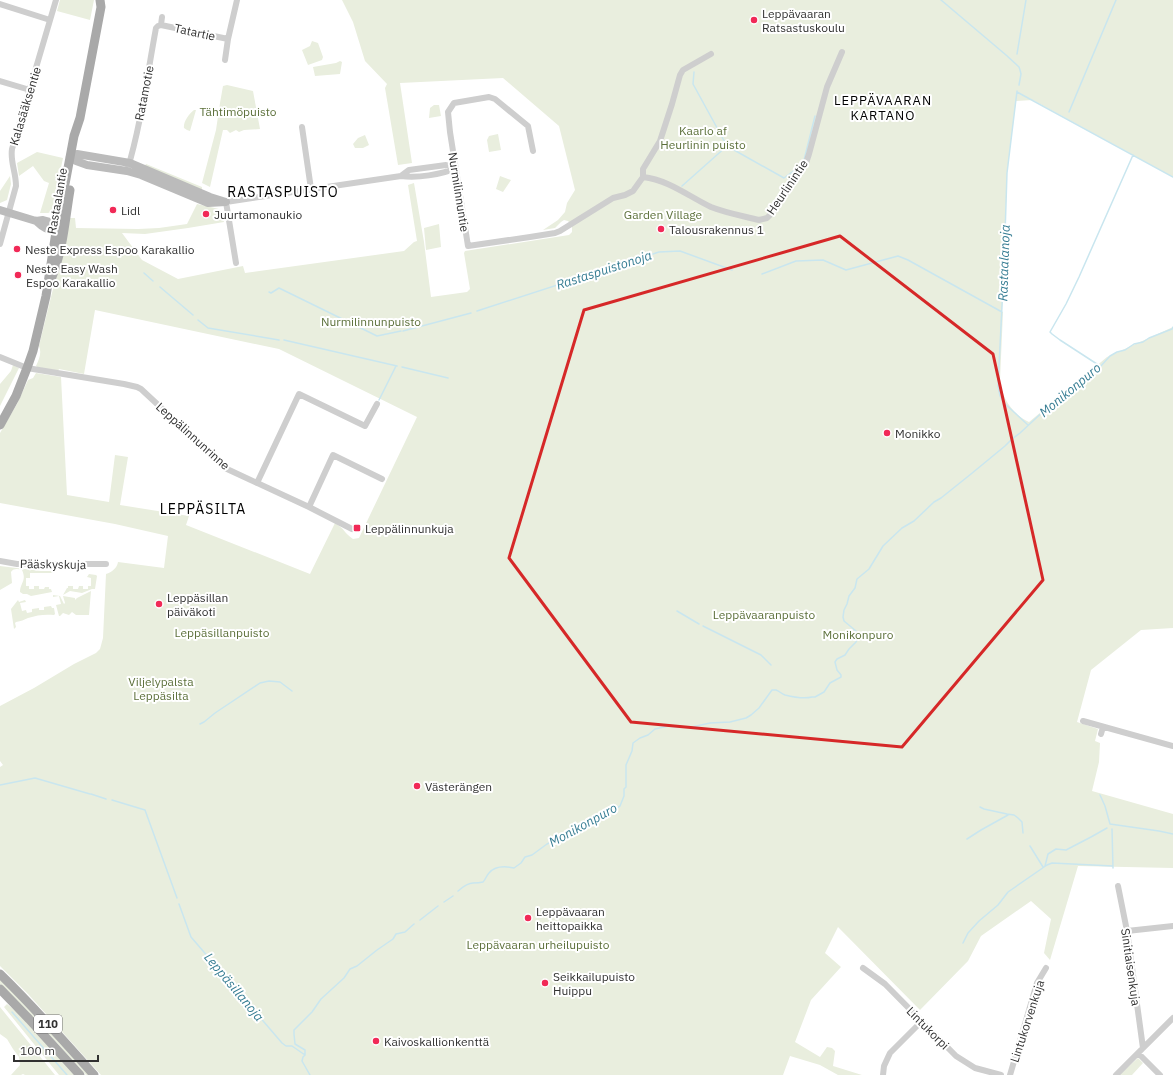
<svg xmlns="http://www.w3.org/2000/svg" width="1173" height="1075" viewBox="0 0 1173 1075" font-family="'IBM Plex Sans',sans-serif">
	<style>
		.green { fill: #e9eede }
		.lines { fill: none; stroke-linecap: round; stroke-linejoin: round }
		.stream { stroke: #c9e6ef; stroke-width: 1.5 }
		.street { stroke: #cecece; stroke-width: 6 }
		.secondary { stroke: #bbb; stroke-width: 8 }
		.primary { stroke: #a9a9a9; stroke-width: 9 }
		.marked { fill: none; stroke: #d62828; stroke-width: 3; stroke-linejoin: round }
		.poi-dot { fill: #f12957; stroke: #fff; stroke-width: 1.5 }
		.labels { text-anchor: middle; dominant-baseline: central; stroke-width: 4; stroke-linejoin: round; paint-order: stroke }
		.shield { fill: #fff; stroke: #6f6f6f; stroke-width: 1 }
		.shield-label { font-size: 11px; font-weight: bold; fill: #313131 }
		.poi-label { font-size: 12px; fill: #313131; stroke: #fff; text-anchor: start }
		.street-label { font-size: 12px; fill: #313131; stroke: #fff }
		.park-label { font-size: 12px; fill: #5c703a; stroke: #fff }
		.neighbourhood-label { font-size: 13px; letter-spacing: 1px; fill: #000; stroke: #fff }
		.water-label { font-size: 13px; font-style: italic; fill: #367d93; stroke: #fff }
		.quarter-label { font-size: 14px; letter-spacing: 1px; fill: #000; stroke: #fff }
	</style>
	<rect width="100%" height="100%" fill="#fff"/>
	<path class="green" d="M60 0H94L90 20 57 11Z
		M342 0H1173V177L1033 100 1016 101 1007 173 1002 312H1003L1000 380C1001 397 1013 415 1029 422L1107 357 1173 327V628L1141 630 1091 670 1077 722 1098 729 1095 741 1100 743 1099 762 1092 791 1173 814V868L1078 866 1050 960 1044 953 1051 919 1031 901 981 936 968 961 920 1010 838 927 825 953 841 967 811 1000 795 1042 820 1057 827 1047 832 1048 835 1051 833 1066 862 1075H838L820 1065 790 1056 783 1075H101L28 994 0 966V767L3 765 0 761V706L34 688 74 664 96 653 100 649 103 638 106 574C112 572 117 568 118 562L164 568 168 536 115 524 0 503V433L17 404 28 380 33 378 36 373 61 377 67 495 109 502 115 455 128 457 120 505 189 516 186 525 310 574 335 523C345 529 344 533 353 539L359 538 417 417 279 349 95 310 84 374 59 369 58 371 37 367 36 366C39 359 42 353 39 346 49 303 61 261 69 218H75L76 228 138 229 159 228 187 224 197 204 219 209 221 211 224 222 188 228 145 234 122 233 142 260 178 279 243 266 245 273 404 251 414 242 417 241 408 185 414 183 424 242 431 297 467 292 470 289 464 253 465 251 569 235 572 232V226L568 221 564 220 561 222 555 228 543 230 558 220 565 212 567 203 575 190 559 126 503 78 400 83 412 163 398 165 385 88 387 84 365 61 353 22Z
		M312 41 318 43 323 57 322 60 308 65 302 50 310 46Z
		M340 61 342 62 340 74 315 76 313 67 336 63Z
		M227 85 253 91 260 129 244 130 239 132 236 130 230 133 227 130H223L210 187 202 183 216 130 220 103 223 86Z
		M434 105H439L441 116 429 118 430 108Z
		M194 110H196L190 131 187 130 184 128C183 122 189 114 194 110Z
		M498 134 501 150 489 152 487 140 489 136Z
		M365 135 369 145 363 148H355L353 144 358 138Z
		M37 152 63 158 53 206 51 212 48 213H40L49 183 44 181 33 166 19 176 17 163Z
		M146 164 202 187V190L144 167Z
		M10 176 11 184 7 200 0 203V191Z
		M500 176 511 180 503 192 496 189Z
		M439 224 441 247 426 250 424 228Z
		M13 365 19 368 0 406V384L11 371Z
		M0 566 41 571H54V573H30V578H26V586H29V589H34V586H39V589H44L45 587H49V589H51L52 592 31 596 27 594H23L20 592C20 583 27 581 22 570 18 569 14 568 11 572L12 583 0 590Z
		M89 574 96 575 97 576 95 589H92L82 593 70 591 63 595 67 588H68V586H73V589H78L79 586H83V589H88V586H91V578L87 577Z
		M91 591 89 615H76L72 612 69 615 63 613 60 616H59L56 605 61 604 59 596 53 597V595L60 596 64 604 65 603 63 596 75 598V600L77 598Z
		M18 600 19 602 25 600 26 602 20 603 22 611 26 610 27 613 32 612V609L39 608V610H44V607L51 606 52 608H54L55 614 54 615C45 614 37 615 28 618 24 620 21 621 16 622L15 623 16 627 14 629 11 609Z
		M0 979 13 991 89 1075H86L47 1032 0 984Z
		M7 1004 25 1019 75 1075H59L4 1007Z
		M0 1007 55 1075H25L23 1074 21 1075H11L20 1065 19 1057 13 1049 7 1039 0 1034Z
		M1138 1058 1143 1063 1132 1075H1119Z"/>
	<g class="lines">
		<path class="stream" d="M941 0 1006 55 1019 67 1020 70 1021 74 1019 85
			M1017 54 1026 0
			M694 72 693 84 727 146 784 178 795 170 804 160 815 116
			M1017 91 1007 173 1004 266 998 386 1000 396 1004 403 1028 425
			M1017 92 1173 177
			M1069 112 1116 0
			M682 186 727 146
			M144 273 153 281
			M762 274 796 261 823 260 846 270 898 256 908 260 1002 312
			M160 287 193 315
			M269 292 271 293 279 288 377 336 401 331
			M477 311 659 252 680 251 732 270
			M198 320 208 328 279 340
			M403 331 471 313
			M284 340 397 366
			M1100 366 1060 340 1052 334 1050 332 1066 304 1079 277 1133 155
			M402 367 448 378
			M379 400 396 366
			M677 611 699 624
			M703 626 761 655 771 665
			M200 724 204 722 215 713 260 683 269 681 280 682 292 691
			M0 785 35 778 90 794
			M91 794 106 799
			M1100 795 1105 806 1110 824 1159 831 1173 834
			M112 800 145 810 177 898
			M980 807 984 809 1007 814 1014 815 1018 818 1022 822 1023 833
			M1112 829 1113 868
			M967 839 981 830 1008 815
			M1030 846 1043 867
			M1045 866 1048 854 1056 849 1066 850 1091 837 1107 828
			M458 891C463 887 467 883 473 883 477 883 479 883 483 882 486 879 486 876 489 873 495 866 505 866 514 868L521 863 525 857 532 855 547 844 573 832 620 806 624 796V789L626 787V765L632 751 633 743 640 738 648 735 655 729 668 726 675 727H692L710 723 730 722 746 718 751 715 759 708 772 690H776C779 691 782 694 785 695 793 697 804 699 812 697H815L824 692 830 683 841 677V675L837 670 835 662 837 659 845 655 849 649 856 642 858 638 856 631 844 621 843 617 844 610 847 604 849 596 855 588 857 579 869 569 883 546 902 528 914 521 934 502 941 498 971 474 1005 446 1012 439 1020 433 1048 407 1059 398 1065 395 1075 385 1081 382 1084 377 1100 367 1110 356 1117 352 1125 350 1134 344 1143 342 1149 338 1172 329 1173 327
			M444 902 453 896
			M179 904 191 937 282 1043 286 1046H292L305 1055
			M420 920 438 906
			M963 943 968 933 979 921 998 905 1008 892 1047 865 1052 863 1113 866
			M12 1012 67 1075
			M305 1055V1050L295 1044 294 1034V1030L312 1012 321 999 344 978 350 969 357 966 377 950 393 939 396 934 405 932 414 924
			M305 1055 303 1057 302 1061 310 1075"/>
		<path class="street" d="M0 4 50 20
			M161 25 228 39 237 0
			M225 60 228 39
			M0 81 30 90
			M302 127 311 189
			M533 151 528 126 495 99 489 97 454 103 448 112 450 132 468 246 530 237 555 233 560 231 613 198 625 195 633 191 643 177C669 180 688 196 711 207 726 213 743 216 759 220L767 218 773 212 806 163 809 154 827 87 842 52
			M127 171C141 125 147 76 156 28L158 26 161 25 162 17
			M401 176 409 170 446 165 456 168
			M643 177V169L660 141 672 104 680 75 683 70 711 54
			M0 244 16 186C16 172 10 162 12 149L56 0
			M236 263 226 202 401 176C417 178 441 175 456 168
			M0 357 27 368 124 384 137 387 141 389 227 469 309 507 352 529
			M257 483 299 394 365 426 377 404
			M309 507 333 455 382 479
			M0 561 17 564H106
			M1083 721 1173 746
			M1101 734 1103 727
			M1118 886 1127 931 1143 1048
			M1127 931 1173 926
			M863 968 885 984 956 1056 975 1068 1001 1075
			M1138 1053 1160 1075
			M883 1075 884 1066 890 1053 922 1021
			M1010 1075 1037 983 1046 968
			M1116 1075 1173 1018"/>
		<path class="secondary" d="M77 154 130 163 210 197 226 202 208 203 141 175 127 171 87 165 76 161 70 157Z
			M0 210 36 221 43 220 58 224 62 227
			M36 221C44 229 52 233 62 230"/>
		<path class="primary" d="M52 277C63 250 65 220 70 190
			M0 425 16 396 27 368 33 351 46 296 56 232 74 136 80 118 101 7 100 0
			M0 974C33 1006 64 1041 94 1075
			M0 989 29 1019 80 1075"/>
	</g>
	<path class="marked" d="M840 236 993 354 1043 580 902 747 631 722 509 558 584 310Z"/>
	<g class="poi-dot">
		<circle cx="754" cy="20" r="4"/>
		<circle cx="113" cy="210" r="4"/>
		<circle cx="206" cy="214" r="4"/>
		<circle cx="661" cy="229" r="4"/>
		<circle cx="17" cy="249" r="4"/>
		<circle cx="18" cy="275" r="4"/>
		<circle cx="887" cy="433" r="4"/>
		<rect x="353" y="524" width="8" height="8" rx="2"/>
		<circle cx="159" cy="604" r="4"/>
		<circle cx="417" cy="786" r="4"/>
		<circle cx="528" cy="918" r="4"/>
		<circle cx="545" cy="983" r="4"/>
		<circle cx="376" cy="1041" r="4"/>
	</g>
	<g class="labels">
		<rect class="shield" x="34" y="1015" width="28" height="18" rx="3"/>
		<g class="shield-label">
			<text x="48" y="1024">110</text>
		</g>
		<g class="poi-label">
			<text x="762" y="13">Leppävaaran<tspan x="762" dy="14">Ratsastuskoulu</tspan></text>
			<text x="121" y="210">Lidl</text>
			<text x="214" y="214">Juurtamonaukio</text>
			<text x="669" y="229">Talousrakennus 1</text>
			<text x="25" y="249">Neste Express Espoo Karakallio</text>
			<text x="26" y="268">Neste Easy Wash<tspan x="26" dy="14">Espoo Karakallio</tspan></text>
			<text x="895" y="433">Monikko</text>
			<text x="365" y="528">Leppälinnunkuja</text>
			<text x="167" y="597">Leppäsillan<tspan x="167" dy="14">päiväkoti</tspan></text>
			<text x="425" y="786">Västerängen</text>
			<text x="536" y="911">Leppävaaran<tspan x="536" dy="14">heittopaikka</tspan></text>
			<text x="553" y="976">Seikkailupuisto<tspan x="553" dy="14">Huippu</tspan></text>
			<text x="384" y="1041">Kaivoskallionkenttä</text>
		</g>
		<g class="street-label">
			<text transform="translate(195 32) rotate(12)">Tatartie</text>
			<text transform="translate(144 93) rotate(-79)">Ratamotie</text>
			<text transform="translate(25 106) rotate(-73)">Kalasääksentie</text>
			<text transform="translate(787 187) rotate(-56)">Heurlinintie</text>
			<text transform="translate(459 192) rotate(81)">Nurmilinnuntie</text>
			<text transform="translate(57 201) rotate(-80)">Rastaalantie</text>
			<text transform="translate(193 436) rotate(42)">Leppälinnunrinne</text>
			<text transform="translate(53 564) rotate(1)">Pääskyskuja</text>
			<text transform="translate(1131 967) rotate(82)">Sinitiaisenkuja</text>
			<text transform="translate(1027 1021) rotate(-72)">Lintukorvenkuja</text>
			<text transform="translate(928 1028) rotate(45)">Lintukorpi</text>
		</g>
		<g class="park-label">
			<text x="238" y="111">Tähtimöpuisto</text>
			<text x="703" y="130">Kaarlo af<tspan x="703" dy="14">Heurlinin puisto</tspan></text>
			<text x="663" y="214">Garden Village</text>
			<text x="371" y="321">Nurmilinnunpuisto</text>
			<text x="764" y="614">Leppävaaranpuisto</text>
			<text x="222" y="632">Leppäsillanpuisto</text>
			<text x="858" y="634">Monikonpuro</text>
			<text x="161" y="681">Viljelypalsta<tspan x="161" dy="14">Leppäsilta</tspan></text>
			<text x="538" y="944">Leppävaaran urheilupuisto</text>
		</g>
		<g class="neighbourhood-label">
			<text x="883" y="100">LEPPÄVAARAN<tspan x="883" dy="15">KARTANO</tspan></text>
		</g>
		<g class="water-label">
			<text transform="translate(1004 263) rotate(-88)">Rastaalanoja</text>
			<text transform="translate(604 270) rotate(-18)">Rastaspuistonoja</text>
			<text transform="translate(1070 390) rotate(-40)">Monikonpuro</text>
			<text transform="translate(583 825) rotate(-29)">Monikonpuro</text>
			<text transform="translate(234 987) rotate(50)">Leppäsillanoja</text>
		</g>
		<g class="quarter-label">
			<text x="283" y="192">RASTASPUISTO</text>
			<text x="203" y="509">LEPPÄSILTA</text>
		</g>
	</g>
	<path d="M14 1055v6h84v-6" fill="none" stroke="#313131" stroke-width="2"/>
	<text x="20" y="1055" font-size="12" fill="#313131" stroke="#ffffff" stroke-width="3" paint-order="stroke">100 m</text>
</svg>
